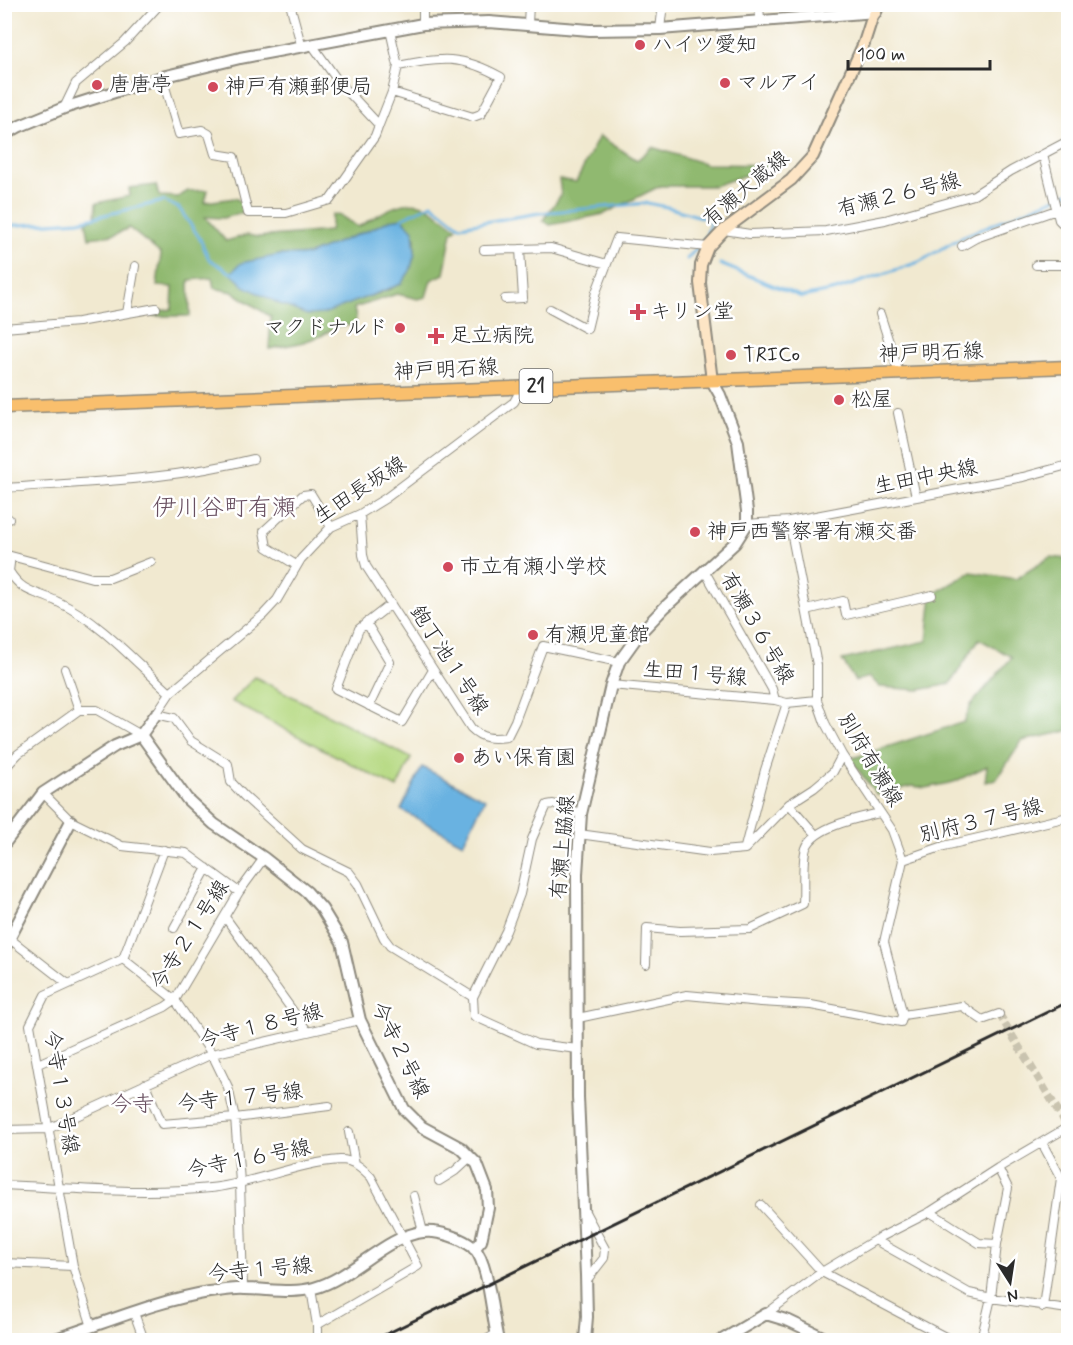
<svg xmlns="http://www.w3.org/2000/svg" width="1073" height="1345" viewBox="0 0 1073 1345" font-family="Mynerve,'Klee One',sans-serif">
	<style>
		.green { fill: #b5d981; stroke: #708256; stroke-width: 1.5 }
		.forest { fill: #90b96f; stroke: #5e724d; stroke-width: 1.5; fill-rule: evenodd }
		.water { fill: #69b2e1; stroke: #4a6e86; stroke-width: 1.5 }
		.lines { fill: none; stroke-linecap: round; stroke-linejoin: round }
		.stream { stroke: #69b2e1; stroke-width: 3 }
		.minor-tunnel { stroke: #c9c3af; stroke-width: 8; stroke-dasharray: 8 4; stroke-linecap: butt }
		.minor-casing { stroke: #8e8a7e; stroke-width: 10 }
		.tertiary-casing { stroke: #8e8a7e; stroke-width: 14 }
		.secondary-casing { stroke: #8e8a7e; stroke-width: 14 }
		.primary-casing { stroke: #8e8a7e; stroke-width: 15 }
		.minor { stroke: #fff; stroke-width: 8 }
		.tertiary { stroke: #fff; stroke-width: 10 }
		.secondary { stroke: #fde5c5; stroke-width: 10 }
		.primary { stroke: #f9bf6d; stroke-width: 12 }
		.rail { stroke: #2b2b2b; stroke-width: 3 }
		.poi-dot { fill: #d1495b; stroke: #fff; stroke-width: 2 }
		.labels { text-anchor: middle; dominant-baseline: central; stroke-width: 5; stroke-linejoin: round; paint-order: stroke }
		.shield { fill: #fff; stroke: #6b6b6b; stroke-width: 1.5 }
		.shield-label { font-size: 20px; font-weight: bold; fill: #2b2b2b }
		.poi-label { font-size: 21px; fill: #2b2b2b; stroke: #fff; text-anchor: start }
		.street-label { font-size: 21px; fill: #2b2b2b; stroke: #fff }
		.neighbourhood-label { font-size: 22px; fill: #684f60; stroke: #fff }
		.quarter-label { font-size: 24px; fill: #684f60; stroke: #fff }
	</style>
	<rect width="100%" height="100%" fill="#fff"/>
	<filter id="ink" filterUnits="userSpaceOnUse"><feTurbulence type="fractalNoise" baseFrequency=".0167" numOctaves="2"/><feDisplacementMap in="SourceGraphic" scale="12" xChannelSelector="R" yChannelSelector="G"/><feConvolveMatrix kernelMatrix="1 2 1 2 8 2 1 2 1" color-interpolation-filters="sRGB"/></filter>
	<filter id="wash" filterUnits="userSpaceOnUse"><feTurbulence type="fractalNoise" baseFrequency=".008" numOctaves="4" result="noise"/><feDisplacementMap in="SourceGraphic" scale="24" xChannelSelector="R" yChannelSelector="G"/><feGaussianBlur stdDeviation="1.35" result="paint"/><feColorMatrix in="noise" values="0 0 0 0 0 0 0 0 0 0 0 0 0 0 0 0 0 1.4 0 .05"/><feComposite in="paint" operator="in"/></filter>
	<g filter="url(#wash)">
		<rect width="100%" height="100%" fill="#f1e9d0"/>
		<path class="green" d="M255 677 411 758 397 788 231 701Z"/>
		<path class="forest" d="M599 136 637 160 652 147 706 164 774 165 714 186H660L604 214 550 225 543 220 561 195 559 179 576 182Z
			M156 185 159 196 178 197 188 191 208 190 205 202 235 198 243 203 244 212 223 218 205 217 226 241 247 235 258 237 330 231 332 214 341 216 358 227C376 217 398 199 420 204 432 207 446 221 457 228L452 232 444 274 431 280 426 297 418 299 397 294 354 308 356 318 355 325 337 326 321 336 300 343 269 349 271 317 233 292 214 288 212 278 189 280 190 316H154L156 312 172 309 173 287 157 286 161 254 129 228 114 235 89 238 86 222 95 218 96 203 130 196 129 188ZM390 220 415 237C416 285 395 289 355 301L280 255H307L369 230Z
			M1050 557 1068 559V731L1022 741 996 780 985 782 987 766 954 782 925 788 912 786 877 795 850 759 964 722 971 705 1012 657 979 639 950 684 919 690 880 687 870 677 855 681 842 660 927 641 932 595 971 572 1016 579Z"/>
		<path class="water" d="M402 218 413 230 415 253 410 271 401 284 323 314 307 315 280 304 244 286 231 273 241 263 280 255H307L369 230 390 220Z
			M422 767 485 799 463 843 401 810Z"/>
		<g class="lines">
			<path class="stream" d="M402 221V218L432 204 460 226 540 213 647 203 667 207 711 220 706 237 687 259
				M4 226 79 221 164 201 179 208 199 237 209 259 231 273H236
				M720 264 802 297 836 290 919 262 962 237 1068 193"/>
		</g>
	</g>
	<g filter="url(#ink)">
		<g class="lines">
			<path class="minor-tunnel" d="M999 1014 1068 1127"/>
			<g class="minor-casing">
				<path id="minor" d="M290 4 302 48
					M423 4V24
					M759 4 760 20
					M528 24 529 4
					M660 29 663 4
					M162 77 179 134 202 130 209 134 215 154 234 157 248 213H286L330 200 375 136 379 125 338 81 313 46
					M392 92 473 117 481 114 501 77C462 55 440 57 398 66
					M64 108 76 83 125 42 160 4
					M379 125 392 92 398 66 390 30
					M1043 155 1059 220 1068 229
					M724 230 750 234 826 231 885 220 974 195 1011 171 1068 141
					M962 246 976 238 1068 206
					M484 250 520 249
					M1036 265H1068
					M505 299 523 298 520 249 551 248 607 264
					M550 309 587 329 596 292 617 238 708 247
					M127 313 135 266
					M880 314 899 373
					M4 328 78 322 156 308
					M523 386 514 402 386 498 360 514 331 527 301 559 277 600 263 615 170 693 156 714 174 718 191 741 228 764 231 782 244 796 302 849 349 872 358 884 384 938 390 946 473 997 474 1016 536 1044 578 1049
					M898 413 916 497
					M4 488C88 482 172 480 253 459
					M360 514 363 555 366 566 471 728C482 739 492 739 507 737L515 721 543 646 619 662
					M4 519H9
					M789 521 817 665V700L825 723 842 755 892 830 903 860 884 942 903 1015
					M747 524 789 521 1023 477 1068 465
					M4 554 11 556 9 571C23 594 36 591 58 602 101 622 135 662 170 693
					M11 556 92 578H110L151 562
					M296 565 267 547 264 531 303 495 311 494 331 527
					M704 570 772 689 775 700 787 703 817 700
					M391 604 359 629 336 689 402 722 433 670
					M807 610 843 601 846 615 932 595
					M366 622 390 662 369 706
					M65 669 79 710
					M611 685 775 700
					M4 769 18 754 79 710H97L141 735
					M43 793 71 821 122 846 186 853 239 892
					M789 804 815 834
					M579 834 710 852 745 849 789 804 814 788 833 772 842 755
					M745 847 765 770 787 703
					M903 860 944 846 1068 817
					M225 917 308 1032
					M174 928 207 868
					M10 939 68 984
					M123 959 164 850
					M646 964 647 928 680 931 750 929 803 904C804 887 802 868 805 852 809 827 859 818 880 813
					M473 997 506 931 520 894 532 839 547 805 553 804 581 814
					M903 1015 962 1006 982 1020 999 1014
					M578 1018 687 995 761 1002 811 1005 901 1022 903 1015
					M38 1064 165 1007 175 1000 239 892 264 858
					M145 1084 162 1124 235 1118 329 1106
					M4 1130 48 1129 212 1054 360 1020
					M349 1132 355 1164
					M1042 1143 1061 1178 1043 1307
					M439 1181 455 1171 470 1157
					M4 1185C73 1188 142 1195 210 1188 253 1184 296 1163 340 1160 354 1160 362 1168 371 1177L418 1266 317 1325
					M414 1196 423 1232
					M761 1205 822 1272 951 1340
					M585 1212 605 1249 604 1258 586 1281
					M930 1212 979 1243 997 1244
					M875 1240 969 1293 991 1298 1068 1309
					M4 1263 73 1266
					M311 1289 317 1325V1340
					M134 1313 144 1340
					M766 1314 822 1272 875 1240 930 1212 998 1168 1068 1127
					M92 1327 73 1266 30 1025 45 995 123 959 175 1000 212 1054 228 1087 235 1118 240 1182 243 1288
					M486 1340 496 1334
					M981 1340 991 1298 997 1244 1008 1188 998 1168"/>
			</g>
			<g class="tertiary-casing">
				<path id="tertiary" d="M4 135 20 126 64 108 162 77 240 58 423 24 489 22 590 30 660 29 876 12
					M141 735 187 799 214 824 264 858 307 892 322 909 342 942 360 1020 404 1109 422 1127 461 1148 477 1164 487 1190 488 1208 481 1241 474 1249
					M4 844 43 793 115 746 141 735 156 714
					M4 949 71 821
					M52 1340C103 1324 155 1301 209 1292 221 1291 234 1288 245 1289 268 1289 292 1294 314 1288 352 1278 385 1236 423 1232 438 1230 462 1238 474 1248 489 1263 492 1319 498 1340
					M585 1340 587 1317 586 1275 578 1097 577 874 581 814 611 685 619 662 639 634 665 607 735 543 747 524V511L738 442 720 395 712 381
					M722 1340 766 1314 789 1321 829 1340"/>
			</g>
			<g class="secondary-casing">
				<path id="secondary" d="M712 381 700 283 701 265 708 247 724 230 791 180 813 156 864 43 872 18 880 4"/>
			</g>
			<g class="primary-casing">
				<path id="primary" d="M4 407 1068 367"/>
			</g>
			<use href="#minor" class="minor"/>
			<use href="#tertiary" class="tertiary"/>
			<use href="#secondary" class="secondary"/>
			<use href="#primary" class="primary"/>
			<path class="rail" d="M374 1340 1068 1002"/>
		</g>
	</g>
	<g class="poi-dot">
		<circle cx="640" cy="45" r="6"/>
		<circle cx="725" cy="83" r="6"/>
		<circle cx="97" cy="85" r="6"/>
		<circle cx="213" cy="87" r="6"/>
		<path d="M635 303h6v6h6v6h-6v6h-6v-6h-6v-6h6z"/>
		<circle cx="400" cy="328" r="6"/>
		<path d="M433 327h6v6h6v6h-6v6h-6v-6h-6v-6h6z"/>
		<circle cx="731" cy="355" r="6"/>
		<circle cx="839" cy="400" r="6"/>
		<circle cx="695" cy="532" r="6"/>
		<circle cx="448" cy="567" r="6"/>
		<circle cx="533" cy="635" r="6"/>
		<circle cx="459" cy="758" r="6"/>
	</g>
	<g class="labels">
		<rect class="shield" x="519.5" y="369" width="33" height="34" rx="4.5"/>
		<g class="shield-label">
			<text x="536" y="386">21</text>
		</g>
		<g class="poi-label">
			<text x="652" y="45">ハイツ愛知</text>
			<text x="737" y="83">マルアイ</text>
			<text x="109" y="85">唐唐亭</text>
			<text x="225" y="87">神戸有瀬郵便局</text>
			<text x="650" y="312">キリン堂</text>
			<text x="388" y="328" text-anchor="end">マクドナルド</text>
			<text x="450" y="336">足立病院</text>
			<text x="743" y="355">TRICo</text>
			<text x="851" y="400">松屋</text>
			<text x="707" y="532">神戸西警察署有瀬交番</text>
			<text x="460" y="567">市立有瀬小学校</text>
			<text x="545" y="635">有瀬児童館</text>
			<text x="471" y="758">あい保育園</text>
		</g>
		<g class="street-label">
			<text transform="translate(746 189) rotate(-40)">有瀬大蔵線</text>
			<text transform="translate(899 195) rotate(-14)">有瀬２６号線</text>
			<text transform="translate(931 353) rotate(-2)">神戸明石線</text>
			<text transform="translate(446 370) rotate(-3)">神戸明石線</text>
			<text transform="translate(926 477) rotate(-11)">生田中央線</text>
			<text transform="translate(360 490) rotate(-33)">生田長坂線</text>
			<text transform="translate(757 628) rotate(60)">有瀬３６号線</text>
			<text transform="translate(449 660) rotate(57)">鉋丁池１号線</text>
			<text transform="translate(695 674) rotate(5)">生田１号線</text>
			<text transform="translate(870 760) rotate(59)">別府有瀬線</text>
			<text transform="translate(981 821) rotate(-14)">別府３７号線</text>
			<text transform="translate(563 847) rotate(-85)">有瀬上脇線</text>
			<text transform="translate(190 935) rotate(-57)">今寺２１号線</text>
			<text transform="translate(261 1026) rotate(-14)">今寺１８号線</text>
			<text transform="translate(400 1050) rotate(64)">今寺２号線</text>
			<text transform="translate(61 1092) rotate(81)">今寺１３号線</text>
			<text transform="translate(240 1098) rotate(-6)">今寺１７号線</text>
			<text transform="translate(249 1159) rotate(-11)">今寺１６号線</text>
			<text transform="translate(260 1270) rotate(-5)">今寺１号線</text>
		</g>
		<g class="neighbourhood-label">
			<text x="132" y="1105">今寺</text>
		</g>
		<g class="quarter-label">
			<text x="224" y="508">伊川谷町有瀬</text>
		</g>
	</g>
	<rect width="1073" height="1345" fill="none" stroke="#fff" stroke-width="24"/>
	<g transform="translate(1010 1282) rotate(168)" stroke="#ffffff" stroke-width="4.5" paint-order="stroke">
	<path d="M0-4.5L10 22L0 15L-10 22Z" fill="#2b2b2b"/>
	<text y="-9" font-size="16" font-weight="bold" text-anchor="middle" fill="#2b2b2b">N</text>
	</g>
	<path d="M848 60v9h142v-9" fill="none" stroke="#2b2b2b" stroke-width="3"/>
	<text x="857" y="60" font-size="18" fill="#2b2b2b" stroke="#ffffff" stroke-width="4.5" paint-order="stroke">100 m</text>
</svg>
